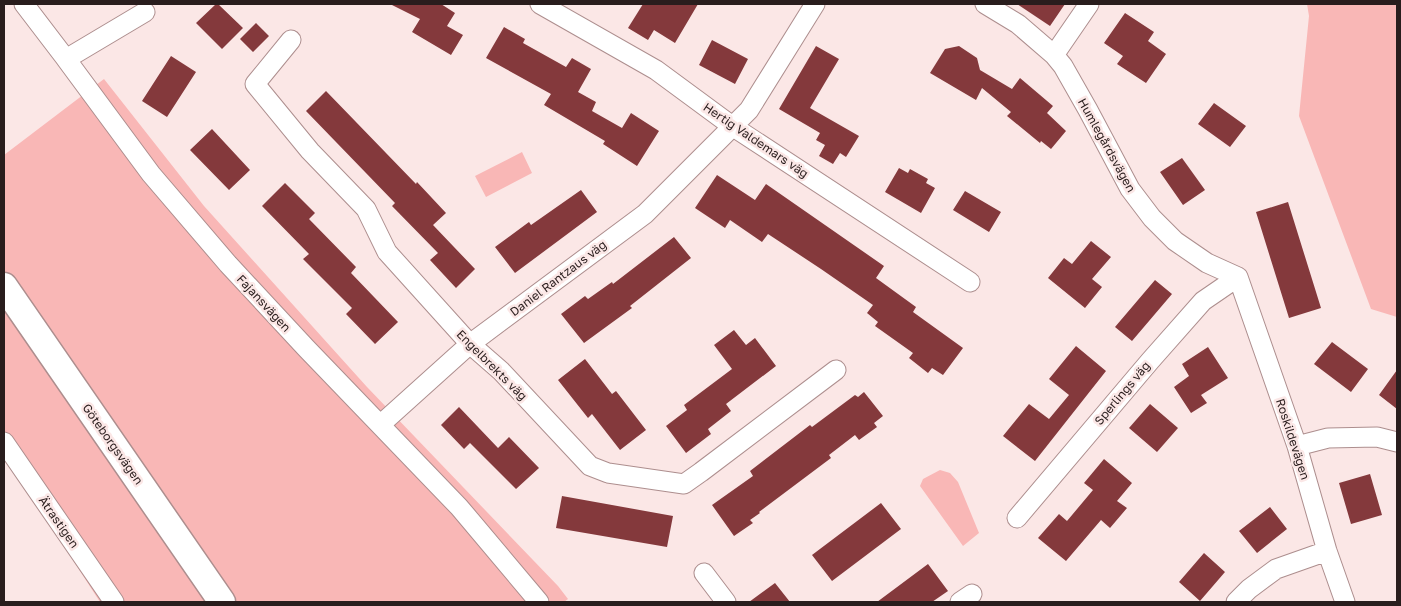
<svg xmlns="http://www.w3.org/2000/svg" width="1401" height="606" viewBox="0 0 1401 606" font-family="'Golos Text',sans-serif">
	<style>
		.green { fill: #f9b7b6 }
		.building { fill: #84393c }
		.lines { fill: none; stroke-linecap: round; stroke-linejoin: round }
		.street-casing { stroke: #ad8e8e; stroke-width: 21 }
		.secondary-casing { stroke: #ad8e8e; stroke-width: 29 }
		.street { stroke: #fff; stroke-width: 19 }
		.secondary { stroke: #fff; stroke-width: 26 }
		.labels { text-anchor: middle; dominant-baseline: central; stroke-width: 5; stroke-linejoin: round; paint-order: stroke }
		.street-label { font-size: 12px; fill: #291d1d; stroke: #fbe7e6 }
	</style>
	<rect width="100%" height="100%" fill="#fbe7e6"/>
	<path class="green" d="M1307 4H1397V317L1371 309 1299 116 1309 16Z
		M104 79 204 206 367 387 558 586 568 599 564 602H100L4 453V155Z
		M522 152 532 173 486 197 475 176Z
		M940 470 950 473 958 482 979 533 963 546 920 486 923 479Z"/>
	<path class="building" d="M216 4H218L243 28 222 49 196 23Z
		M390 4H441L455 13 447 26 463 35 451 55 412 32 420 19Z
		M643 4H698L675 43 654 30 648 40 628 28Z
		M1017 4H1065L1050 26Z
		M1125 13 1154 32 1148 41 1166 54 1146 83 1117 64 1123 56 1104 43Z
		M256 23 269 36 253 52 240 39Z
		M504 27 525 39 523 43 566 67 572 58 591 69 578 92 596 102 592 111 622 128 631 113 659 131 637 166 603 144 605 141 544 105 551 94 486 58Z
		M712 40 748 59 735 84 699 65Z
		M816 46 839 59 810 108 859 136 846 157 840 153 833 164 819 156 825 145 816 140 820 133 779 109Z
		M959 46 977 58 980 70 1012 89 1020 78 1053 106 1047 113 1066 131 1051 149 1041 141 1040 143 1007 116 1011 112 982 88 976 100 930 73 945 49Z
		M171 56 196 72 167 117 142 101Z
		M326 91 416 184 417 182 446 213 433 225 475 269 456 288 430 260 438 253 392 206 395 203 306 111Z
		M1214 103 1246 126 1230 147 1198 124Z
		M212 129 250 170 229 190 190 150Z
		M1182 158 1205 190 1183 205 1160 172Z
		M899 168 908 173 910 169 928 179 926 183 935 188 921 213 885 192Z
		M717 175 755 200 766 184 884 266 876 278 916 307 913 312 963 348 943 375 932 368 928 373 909 358 913 353 875 326 878 322 867 313 873 305 821 269 768 234 762 242 730 220 725 228 695 208Z
		M285 183 315 213 309 219 356 267 351 273 398 322 375 344 346 314 352 308 303 259 309 254 262 206Z
		M581 190 597 212 515 273 495 247 529 222 531 225Z
		M965 191 1001 212 989 232 953 210Z
		M1288 202 1321 308 1289 318 1256 212Z
		M674 237 691 258 630 306 632 308 584 343 561 314 585 296 588 299 612 282 613 284Z
		M1091 241 1111 257 1092 279 1102 287 1085 308 1048 278 1064 258 1072 264Z
		M1155 280 1172 294 1132 341 1115 327Z
		M734 330 746 345 755 338 776 366 726 404 731 411 708 429 711 434 686 453 666 426 687 410 684 405 732 369 714 345Z
		M1332 342 1368 369 1351 392 1314 364Z
		M1076 346 1106 371 1035 461 1003 436 1029 404 1049 419 1069 395 1049 379Z
		M1208 347 1228 378 1201 395 1207 403 1191 413 1174 387 1189 376 1182 364Z
		M585 359 612 394 616 391 646 430 620 450 592 414 588 418 558 380Z
		M1397 370V409L1379 395Z
		M864 392 883 416 874 423 877 427 859 440 855 435 829 455 831 458 759 512 760 513 750 520 753 523 734 536 712 505 753 476 750 471 810 425 812 427 855 395 858 397Z
		M1150 404 1178 428 1157 452 1129 428Z
		M459 407 498 448 509 437 539 468 516 489 470 443 464 449 441 425Z
		M1104 459 1132 483 1117 501 1127 508 1110 528 1101 520 1066 561 1038 538 1059 514 1067 521 1093 490 1084 483Z
		M1370 474 1382 515 1351 524 1339 483Z
		M562 496 673 516 667 547 556 528Z
		M881 503 901 529 832 581 812 555Z
		M1270 507 1287 529 1257 553 1239 531Z
		M1204 553 1225 572 1200 601 1179 582Z
		M928 564 948 591 932 602H877Z
		M775 583 790 602H749Z"/>
	<g class="lines">
		<g class="street-casing">
			<path id="street" d="M24 4 66 59
				M540 4 656 70 732 126 970 282
				M985 4 1018 24 1054 55 1063 66 1088 110 1130 189 1152 218 1175 241 1207 263 1238 277
				M145 12 66 59 151 174 228 264 306 348 459 507 539 602
				M291 40 255 84 310 151 366 209 387 252 470 344 501 371 590 466 608 473 684 484 701 472 836 370
				M1054 55 1089 4
				M1238 277 1297 446 1327 551 1345 602
				M380 425 470 344 645 214 749 110 815 4
				M4 442 114 602
				M1297 446 1328 438 1377 437 1397 442
				M1017 518 1150 361 1203 301 1238 277
				M704 573 726 602
				M960 602 972 594
				M1236 602 1249 589 1276 569 1327 551"/>
		</g>
		<g class="secondary-casing">
			<path id="secondary" d="M4 286 222 602"/>
		</g>
		<use href="#street" class="street"/>
		<use href="#secondary" class="secondary"/>
	</g>
	<g class="labels">
		<g class="street-label">
			<text transform="translate(756 140) rotate(34)">Hertig Valdemars väg</text>
			<text transform="translate(1107 145) rotate(61)">Humlegårdsvägen</text>
			<text transform="translate(558 278) rotate(-37)">Daniel Rantzaus väg</text>
			<text transform="translate(264 303) rotate(47)">Fajansvägen</text>
			<text transform="translate(492 365) rotate(45)">Engelbrekts väg</text>
			<text transform="translate(1122 393) rotate(-50)">Sperlings väg</text>
			<text transform="translate(1293 439) rotate(72)">Roskildevägen</text>
			<text transform="translate(113 444) rotate(55)">Göteborgsvägen</text>
			<text transform="translate(59 522) rotate(55)">Ätrastigen</text>
		</g>
	</g>
	<rect width="1401" height="606" fill="none" stroke="#291d1d" stroke-width="10"/>
</svg>
